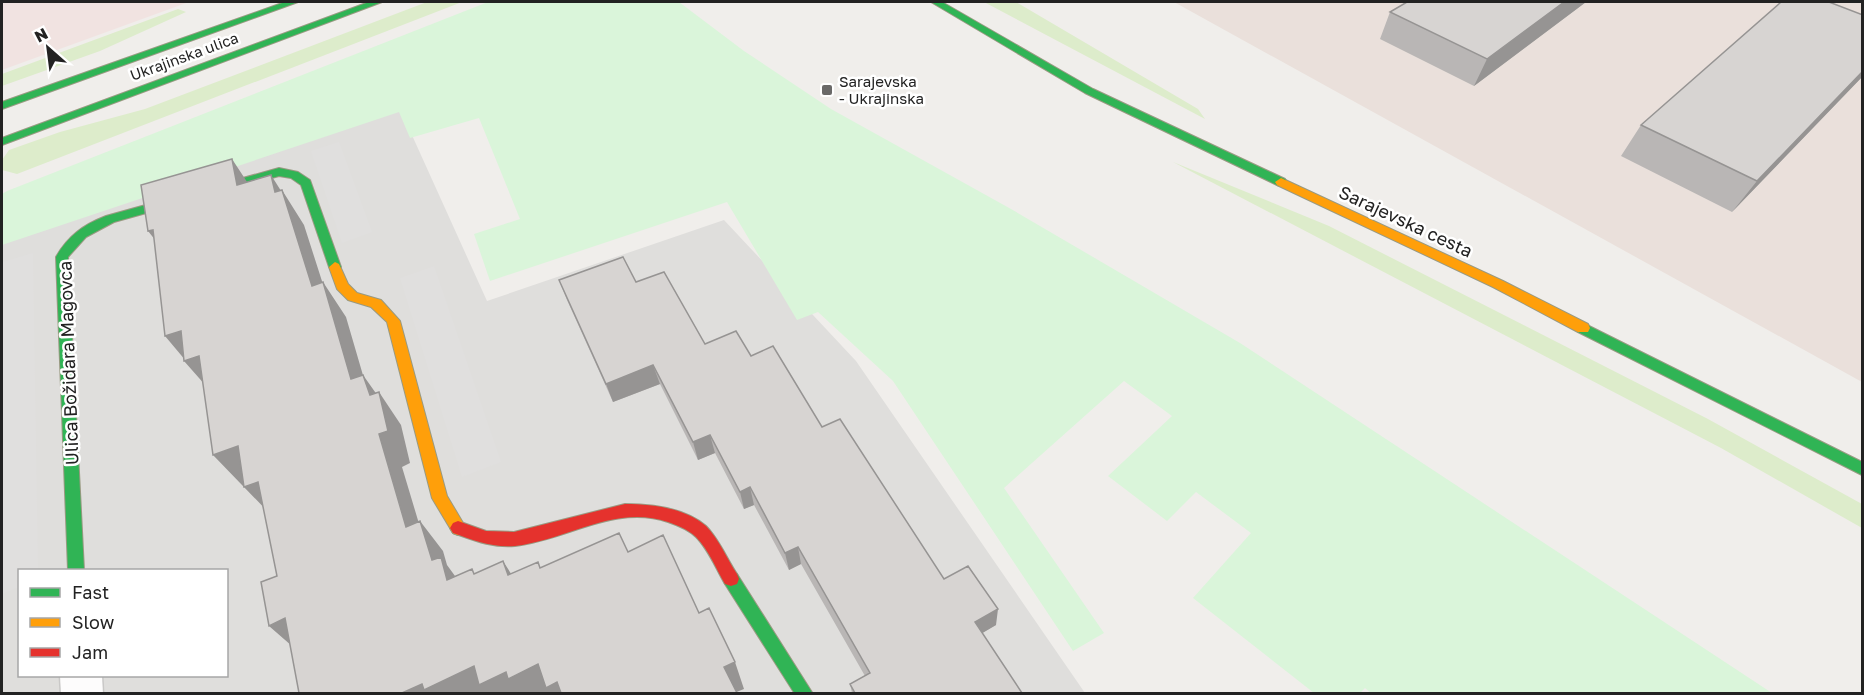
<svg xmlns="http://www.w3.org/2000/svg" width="1864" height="695" viewBox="0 0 1864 695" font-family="'Golos Text',sans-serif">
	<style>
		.residential { fill: #dfdedc; fill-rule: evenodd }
		.commercial { fill: #f1e3e1 }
		.military { fill: #eae0db }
		.grass { fill: #ddeccb }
		.park { fill: #daf5da }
		.parking { fill: #e0dfde }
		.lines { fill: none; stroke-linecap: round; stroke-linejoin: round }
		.street-casing { stroke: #c9c8c7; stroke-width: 3 }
		.fast-casing { stroke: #999a82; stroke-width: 2 }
		.slow-casing { stroke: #999a82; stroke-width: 2 }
		.jam-casing { stroke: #999a82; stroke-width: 2 }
		.street { fill: #fdfcfc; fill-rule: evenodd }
		.fast { fill: #30b455; fill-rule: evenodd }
		.slow { fill: #ff9f0a; fill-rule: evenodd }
		.jam { fill: #e5322d; fill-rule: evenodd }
		.wall { fill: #b9b6b5 }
		.shaded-wall { fill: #969493 }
		.building { fill: #d7d4d2; stroke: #969493; stroke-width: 1.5 }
		.poi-dot { fill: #6a6968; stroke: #fff; stroke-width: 2 }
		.labels { text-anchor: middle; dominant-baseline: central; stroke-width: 5; stroke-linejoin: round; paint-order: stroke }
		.far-street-label { font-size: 15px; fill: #222; stroke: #fff }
		.far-poi-label { font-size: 15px; fill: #222; stroke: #fff; text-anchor: start }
		.street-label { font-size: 18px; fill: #222; stroke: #fff }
	</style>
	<rect width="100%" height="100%" fill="#f0eeeb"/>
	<path class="residential" d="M392 91 487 301 724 220 856 361 1085 693 2 694V232ZM20 570H226V676H20Z"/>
	<path class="commercial" d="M2 2H189L2 70Z"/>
	<path class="military" d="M1174 2H1862V382Z"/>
	<path class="grass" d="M427 2H462L17 174 2 170V160L9 150 60 132 145 109Z
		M984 2H1016L1198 109 1205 119Z
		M178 9 186 12 100 51 2 86V74Z
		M1173 162 1329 226 1708 419 1862 504V528L1721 448Z"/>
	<path class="park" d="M488 2H679L744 51 831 109 1011 209 1240 343 1772 693 1372 694 1365 688 1360 693H1314L1193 598 1251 533 1196 492 1167 521 1108 476 1172 416 1124 381 1004 488 1104 633 1073 651 893 381 818 312 797 320 727 202 490 281 474 234 520 219 479 118 410 138 399 112 2 245V194L7 191Z"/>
	<path class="parking" d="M339 142 372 232 342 243 311 151Z
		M33 253 38 570H20L19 587 2 594 3 262Z
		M434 266 501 462 462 477 400 278Z"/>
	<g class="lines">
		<g class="street-casing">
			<path id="street" d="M60 676H102L103 694H61Z"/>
		</g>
		<g class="fast-casing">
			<path id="fast" d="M285 2H298L2 109V102Z
				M369 2H382L2 145V138Z
				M931 2H942L1093 89 1285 179 1287 182 1281 186 1277 185 1085 93Z
				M279 168 298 172 310 180 341 267 339 270 335 272 329 267 301 185 291 178 279 176 114 222 86 237 68 257 84 570H68L56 257C68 236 83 225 106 216Z
				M1583 323 1862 462V475L1578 332 1576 328 1578 324Z
				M731 572 737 574 813 694H795L725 584 723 579 725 574Z"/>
		</g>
		<g class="slow-casing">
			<path id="slow" d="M1281 178 1503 281 1588 324 1590 328 1588 332H1578L1493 287 1277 185 1275 182Z
				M335 262 339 264 348 284 357 293 381 300 400 321 447 496 466 528 463 533 458 535 453 533 432 498 387 322 371 307 348 300 337 289 329 267Z"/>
		</g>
		<g class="jam-casing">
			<path id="jam" d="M625 504C652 504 685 508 706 526 719 539 727 559 737 574L739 579 737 584 731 586 725 584C716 569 709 550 696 537 689 530 677 525 668 522 615 504 567 540 515 546 492 548 473 540 453 533L450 528 453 523 458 521 486 531 514 532Z"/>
		</g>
		<use href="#street" class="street"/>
		<use href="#fast" class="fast"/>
		<use href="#slow" class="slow"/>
		<use href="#jam" class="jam"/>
	</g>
	<path class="wall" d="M1586 2 1474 86 1380 39 1390 12Z
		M1863 15V76L1732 212 1621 156 1641 125Z
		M559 280 636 282 705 344 751 356 822 427 944 579 996 625 982 633 1022 693H852L850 684 865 676 801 564 789 570 754 505 744 509 715 453 698 460 660 384 613 402 567 300Z"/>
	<path class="shaded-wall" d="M1564 2H1586L1474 86 1487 59Z
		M1863 71V76L1732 212 1757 181Z
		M232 159 255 194 237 185Z
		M271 175 283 194 282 190 304 225 329 303 323 282 346 317 374 413 351 379 312 286 275 192Z
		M153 230 176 266 148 231Z
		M181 331 228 390 214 395 184 361H186L165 336Z
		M653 365 660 384 613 402 606 384Z
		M363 375 380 399 379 392 401 425 410 463 402 467 429 557 406 527 379 434 370 395Z
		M710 435 715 453 698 460 693 442Z
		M238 446 258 482 274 518 213 455Z
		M750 487 754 505 744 509 740 492Z
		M420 521 443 551 447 565 463 587 455 590 432 560Z
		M798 547 801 564 789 570 785 553Z
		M503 561 522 591 508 575Z
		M998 609 996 625 974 638 975 622Z
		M285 618 300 653 269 626Z
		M735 662 744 689 734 693 724 667Z
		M538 664 557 682 566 693H402L422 684 474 666 506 672Z"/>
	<path class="building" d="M1407 2H1564L1487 59 1390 12Z
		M1781 2H1829L1863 15V71L1757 181 1641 125Z
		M232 159 237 185 271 175 275 192 282 190 312 286 323 282 351 379 363 375 370 395 379 392 388 431 379 434 406 527 420 521 432 560 441 557 447 580 472 569 474 574 503 561 508 575 538 562 540 568 619 533 628 552 663 535 699 613 709 608 735 662 724 667 737 693H561L557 682 546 688 538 664 508 679 506 672 479 685 474 666 424 690 422 684 402 693H299L285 618 269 626 261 582 277 576 258 482 244 487 238 446 213 455 199 356 184 361 181 331 165 336 153 230 148 231 141 185Z
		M623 257 636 282 664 272 705 344 736 331 751 356 773 346 822 427 840 419 944 579 968 566 998 609 975 622 1022 693H855L850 684 870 673 798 547 785 553 750 487 740 492 710 435 693 442 653 365 606 384 559 280Z"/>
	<rect class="poi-dot" x="821" y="84" width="12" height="12" rx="3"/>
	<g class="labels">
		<g class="far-street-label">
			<text transform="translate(184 56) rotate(-20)">Ukrajinska ulica</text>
		</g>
		<g class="far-poi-label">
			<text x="839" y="81">Sarajevska<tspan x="839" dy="17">- Ukrajinska</tspan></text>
		</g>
		<g class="street-label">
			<text transform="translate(1406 221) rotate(25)">Sarajevska cesta</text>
			<text transform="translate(68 363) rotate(-92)">Ulica Božidara Magovca</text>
		</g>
	</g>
	<rect width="1864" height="695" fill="none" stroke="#222222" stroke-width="6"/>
	<rect x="18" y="569" width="210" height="108" fill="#ffffff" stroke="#a7a7a7" stroke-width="1.5"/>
	<rect x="30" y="588" width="30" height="9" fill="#30b455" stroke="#a7a7a7" stroke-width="1.5"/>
	<text x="72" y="599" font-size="18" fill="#222222">Fast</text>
	<rect x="30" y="618" width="30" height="9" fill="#ff9f0a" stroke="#a7a7a7" stroke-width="1.5"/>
	<text x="72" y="629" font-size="18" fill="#222222">Slow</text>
	<rect x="30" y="648" width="30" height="9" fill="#e5322d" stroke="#a7a7a7" stroke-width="1.5"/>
	<text x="72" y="659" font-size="18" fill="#222222">Jam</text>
	<g transform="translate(48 48) rotate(332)" stroke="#ffffff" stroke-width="4.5" paint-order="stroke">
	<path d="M0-4.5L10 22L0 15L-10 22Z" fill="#222222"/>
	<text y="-9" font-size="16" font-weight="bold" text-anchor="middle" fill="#222222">N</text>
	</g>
</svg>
